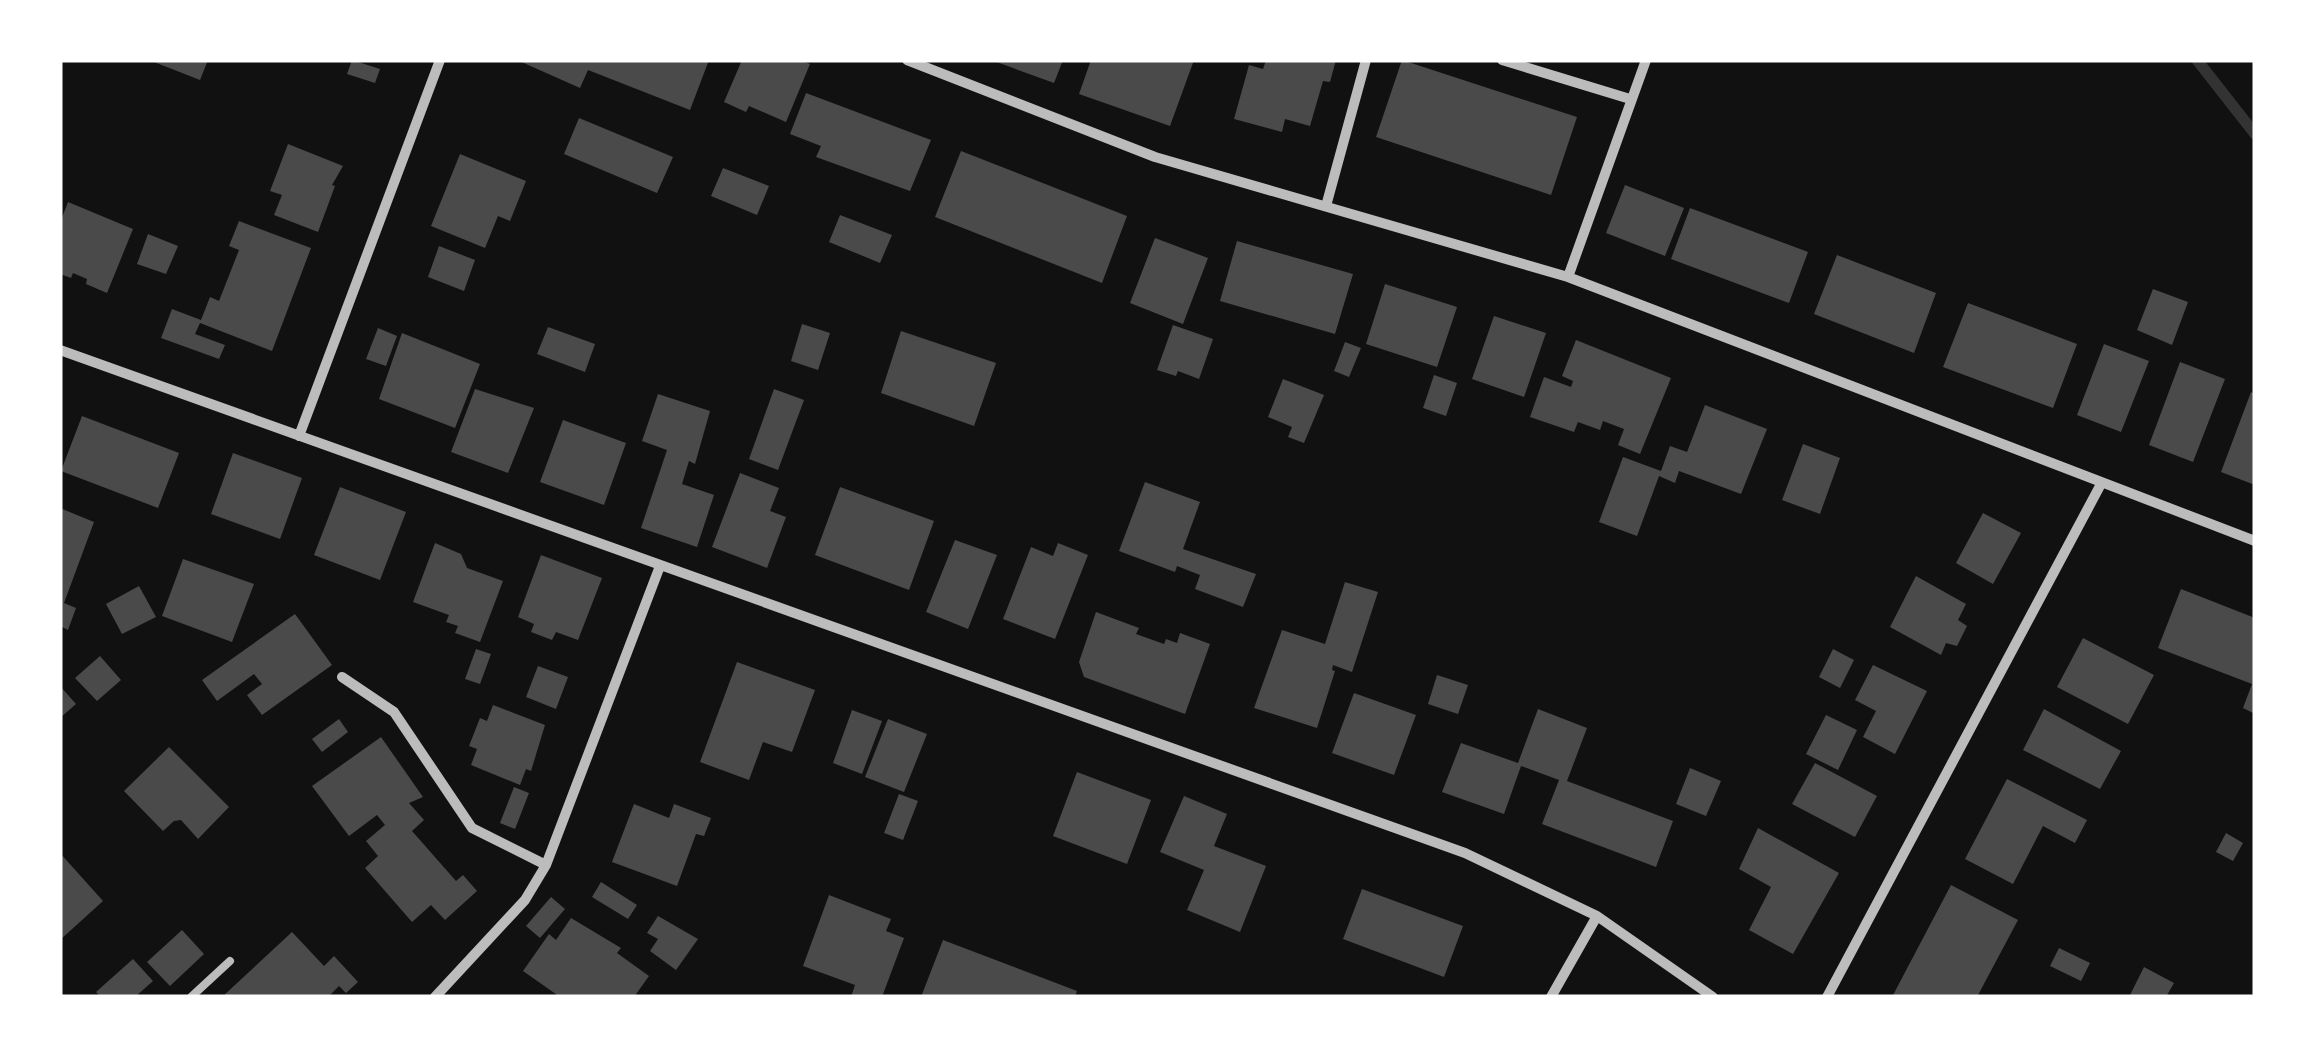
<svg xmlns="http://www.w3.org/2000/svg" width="2315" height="1057" viewBox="0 0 2315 1057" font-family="Georgia,serif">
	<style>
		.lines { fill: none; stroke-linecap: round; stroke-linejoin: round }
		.stream { stroke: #333; stroke-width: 11 }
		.building { fill: #4a4a4a }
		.service { stroke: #bcbcbc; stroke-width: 8 }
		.minor { stroke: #bcbcbc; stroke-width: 10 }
	</style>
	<rect width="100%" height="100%" fill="#111"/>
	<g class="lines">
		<path class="stream" d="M2197 60 2255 134"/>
	</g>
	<path class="building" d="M149 60H208L200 80Z
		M352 60 380 69 375 83 347 74Z
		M517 60H709L690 110 588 70 580 88Z
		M742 60H801L810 64 786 122 749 106 746 112 724 102Z
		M991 60H1063L1054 83Z
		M1091 60H1194L1170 126 1079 94Z
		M1266 60H1336L1330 82 1323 81 1310 126 1285 119 1282 132 1234 119 1249 65 1263 69Z
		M1402 60 1577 117 1551 195 1376 137Z
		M806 93 931 140 910 191 816 157 821 146 790 134Z
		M579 118 673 157 657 193 564 154Z
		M288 144 343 166 332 185 335 186 318 232 274 215 282 195 270 191Z
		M961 151 1127 216 1102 283 935 217Z
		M460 154 526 181 510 221 498 216 485 248 431 226Z
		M723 168 769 186 757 215 711 196Z
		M1625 185 1684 208 1665 256 1606 233Z
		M68 202 133 229 107 293 86 284 87 279 73 273 71 278 60 274V223Z
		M1690 208 1808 252 1789 303 1671 259Z
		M840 215 892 235 880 263 829 242Z
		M239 221 311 248 272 351 200 323 195 334 225 345 219 359 161 338 172 309 201 320 210 297 219 301 239 250 229 246Z
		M148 234 178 246 166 274 137 264Z
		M1155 238 1208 258 1183 324 1130 303Z
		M1237 241 1353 274 1335 334 1220 301Z
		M439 246 475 260 464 291 428 277Z
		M1837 255 1936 293 1914 353 1814 314Z
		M1385 284 1457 307 1437 367 1366 344Z
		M2153 289 2188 302 2172 345 2137 330Z
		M1968 303 2077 344 2053 408 1943 367Z
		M1494 316 1546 333 1524 397 1472 379Z
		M802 324 830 333 818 370 791 361Z
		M1173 325 1213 339 1199 379 1178 371 1176 376 1157 370Z
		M548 327 595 344 585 372 537 354Z
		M378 328 397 336 386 366 366 359Z
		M901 331 996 363 974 426 881 393Z
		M402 333 480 364 455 428 379 399Z
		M1576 340 1671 378 1640 454 1618 445 1624 429 1603 421 1600 430 1578 422 1574 432 1530 417 1544 377 1571 387 1573 381 1562 376Z
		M1345 342 1361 348 1349 377 1334 371Z
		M2104 344 2149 361 2121 432 2077 415Z
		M2180 362 2225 379 2193 462 2149 445Z
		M1434 375 1457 383 1446 416 1423 408Z
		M1283 379 1324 395 1304 443 1288 437 1292 427 1268 417Z
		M475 389 534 408 508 473 451 452Z
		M774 389 804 400 778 470 749 459Z
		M2251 392 2255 394V485L2221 472Z
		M658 394 710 411 695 464 689 461 682 484 714 495 697 547 641 528 667 450 642 441Z
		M1705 405 1767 429 1741 494 1679 471 1675 483 1659 476 1637 536 1599 522 1623 457 1661 471 1670 446 1687 452Z
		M82 416 179 453 158 508 61 471Z
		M563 420 626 443 604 505 540 482Z
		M1803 444 1840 458 1820 514 1782 500Z
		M233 453 302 478 280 539 211 514Z
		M740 473 779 488 770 511 786 517 767 568 712 547Z
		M1145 482 1200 502 1183 549 1256 574 1243 607 1195 589 1200 575 1177 566 1175 572 1119 551Z
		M340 487 406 512 380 580 314 555Z
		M840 487 934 521 909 590 815 555Z
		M60 508 94 522 64 603 76 608 68 630 60 626Z
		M1983 513 2021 533 1993 584 1956 563Z
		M955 540 997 555 968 629 926 612Z
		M435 543 461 554 467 568 503 581 480 642 455 633 458 626 446 622 449 615 413 602Z
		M1058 543 1088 555 1055 639 1003 619 1031 547 1053 556Z
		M541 555 602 578 578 640 556 632 552 640 531 632 534 624 518 617Z
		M183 559 254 584 232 642 162 616Z
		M1916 576 1966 604 1958 620 1967 626 1957 646 1946 643 1941 655 1890 627Z
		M1345 582 1378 592 1352 672 1333 665 1332 670 1335 671 1317 728 1254 708 1282 630 1325 644Z
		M139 586 156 617 122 634 106 604Z
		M2181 589 2255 618V714L2243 708 2252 684 2158 648Z
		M1096 612 1139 628 1136 634 1164 644 1166 639 1177 643 1180 633 1210 644 1185 714 1084 677 1079 662Z
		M295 614 332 665 262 715 247 695 262 684 254 674 217 701 202 680Z
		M2083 638 2154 675 2128 724 2057 687Z
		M476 649 491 654 480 684 465 679Z
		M1833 649 1854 660 1840 688 1819 677Z
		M100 656 121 680 97 701 75 678Z
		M737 662 815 690 792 752 763 742 749 780 700 762Z
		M1873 665 1927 691 1895 754 1863 737 1876 711 1855 700Z
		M538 666 568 677 556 709 526 697Z
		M1437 675 1468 685 1458 714 1428 704Z
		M60 686 76 704 60 718Z
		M1354 693 1416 715 1394 775 1332 753Z
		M493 705 545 725 531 771 526 769 520 785 471 765 477 749 469 746 480 718 487 721Z
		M1538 709 1587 728 1567 781 1673 821 1656 867 1542 824 1559 780 1521 766 1504 814 1442 792 1461 743 1518 763Z
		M2044 709 2121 751 2100 789 2023 750Z
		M852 710 882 721 862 774 833 763Z
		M1826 715 1857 730 1838 770 1806 754Z
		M339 719 348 732 322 752 312 739Z
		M888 719 927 734 904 792 865 777Z
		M381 737 423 797 409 803 424 820 412 831 456 881 463 875 477 891 445 920 431 905 412 922 365 868 378 856 366 841 385 825 377 815 349 836 312 786Z
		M169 747 229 807 198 839 181 820 174 821 163 831 124 791Z
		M1815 763 1877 796 1855 837 1792 804Z
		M1690 768 1721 781 1706 816 1676 804Z
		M1077 772 1151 800 1127 864 1053 836Z
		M2007 779 2087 820 2075 843 2043 826 2013 884 1965 859Z
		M514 787 529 793 515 829 500 823Z
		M899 794 918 801 903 840 884 833Z
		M1184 796 1227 814 1214 846 1266 866 1240 932 1187 910 1204 870 1160 852Z
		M634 804 669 818 674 804 711 818 704 836 696 834 677 886 612 862Z
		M1758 828 1839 873 1793 954 1749 930 1771 887 1739 869Z
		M2226 833 2243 843 2233 861 2216 852Z
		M60 853 103 901 60 940Z
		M601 882 637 905 628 919 592 897Z
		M1951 885 2018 920 1977 997H1892Z
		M1362 889 1463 926 1444 977 1343 939Z
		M829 895 891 919 886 931 904 938 882 997H851L855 985 803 966Z
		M551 897 565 909 540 938 526 926Z
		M658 916 698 939 676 970 650 951 658 939 647 933Z
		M571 918 621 948 617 953 649 976 634 997H560L523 971 549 934 556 940Z
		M182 930 204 954 170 986 147 962Z
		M292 932 324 966 334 956 358 982 346 993 339 986 328 997H222Z
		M943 940 1077 991 1075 997H921Z
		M2059 948 2090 963 2081 981 2050 966Z
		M133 959 153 981 135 997H101L96 992Z
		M2144 967 2174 983 2166 997H2129Z"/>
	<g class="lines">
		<path class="service" d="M191 997 230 961"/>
		<path class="minor" d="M907 60 1155 157 1568 277 2255 541
			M1502 60 1630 99
			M1326 206 1366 60
			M1568 277 1646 60
			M60 350 1465 853 1597 916 1713 997
			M299 436 440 60
			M342 677 394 712 472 828 546 865
			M435 997 525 900 546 865 660 566
			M1551 997 1597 916
			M1827 997 2101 484"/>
	</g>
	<rect width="2315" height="1057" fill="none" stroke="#ffffff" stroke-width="125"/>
</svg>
